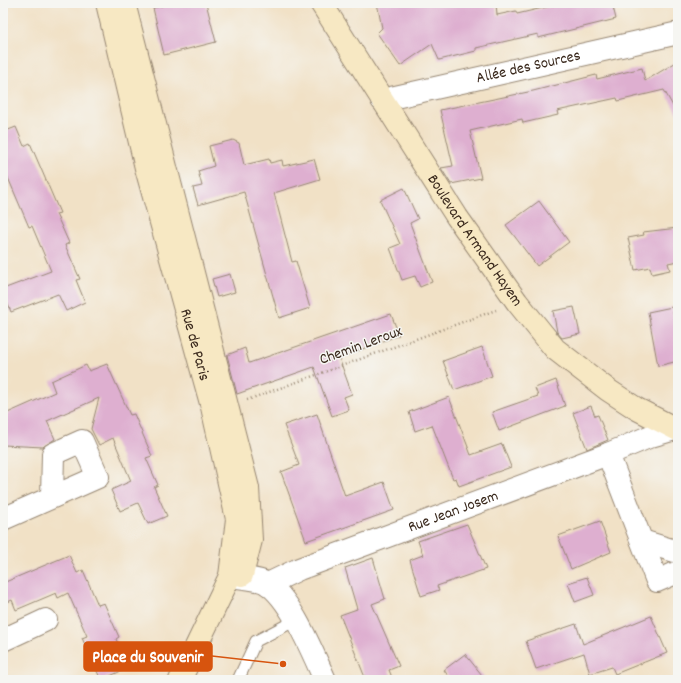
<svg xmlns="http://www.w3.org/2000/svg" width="681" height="683" viewBox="0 0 681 683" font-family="Dekko,sans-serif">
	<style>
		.building { fill: #deafd0 }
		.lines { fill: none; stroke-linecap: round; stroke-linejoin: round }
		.service-casing { stroke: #968672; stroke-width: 13 }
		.minor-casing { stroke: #968672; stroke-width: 24 }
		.secondary-casing { stroke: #968672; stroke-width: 24 }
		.path { stroke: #968672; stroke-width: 2.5; stroke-dasharray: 1 3; stroke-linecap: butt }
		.service { stroke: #fff; stroke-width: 11 }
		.minor { stroke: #fff; stroke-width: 22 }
		.secondary { stroke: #f7e8c3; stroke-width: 22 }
		.labels { text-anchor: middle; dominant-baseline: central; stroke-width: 3; stroke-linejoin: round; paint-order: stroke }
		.street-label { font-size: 16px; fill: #3b2a1e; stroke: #f6f6f2 }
		.leader { fill: none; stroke: #d7540e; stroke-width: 1.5 }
		.callout-dot { fill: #d7540e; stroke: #f6f6f2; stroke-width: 1.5 }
		.callout { fill: #d7540e; stroke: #d7540e; stroke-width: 1.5 }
		.callout-label { font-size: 17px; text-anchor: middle; font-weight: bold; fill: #fff }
	</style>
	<rect width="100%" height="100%" fill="#f6f6f2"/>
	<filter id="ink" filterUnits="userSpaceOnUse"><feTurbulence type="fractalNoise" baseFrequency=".025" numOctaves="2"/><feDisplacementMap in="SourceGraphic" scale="8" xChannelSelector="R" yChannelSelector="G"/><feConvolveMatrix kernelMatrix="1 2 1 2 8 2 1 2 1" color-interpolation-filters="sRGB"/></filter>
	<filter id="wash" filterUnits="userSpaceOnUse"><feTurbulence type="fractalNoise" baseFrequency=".012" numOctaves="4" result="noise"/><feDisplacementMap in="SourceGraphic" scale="16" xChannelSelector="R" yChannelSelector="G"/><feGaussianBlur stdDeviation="0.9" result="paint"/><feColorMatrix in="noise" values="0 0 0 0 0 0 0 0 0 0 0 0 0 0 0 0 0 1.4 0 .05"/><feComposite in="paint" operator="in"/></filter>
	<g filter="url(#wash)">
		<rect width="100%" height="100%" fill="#f1e1c6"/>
		<g id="blocks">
			<path class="building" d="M174 3H206L216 42 164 55 153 8Z
				M377 3H496L497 15 516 11 517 14 564 3H612L616 19 538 38V34L476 48V51L439 60 432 44 400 66 377 33 382 28Z
				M678 61V115L664 90 618 101 617 98 557 111 558 115 523 123 522 119 470 131 481 178 451 184 441 168 453 166 440 110 533 91 596 75 597 79 642 68 645 81Z
				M16 127 24 146 30 143 60 213 56 214 69 243 65 245 80 279 76 280 85 302 66 311 58 294 11 312 3 292V289L51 271 32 226 29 227 3 166V132Z
				M233 140 239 143 244 165 269 159 270 163 282 160 283 166 314 159 320 179 274 193 292 262 296 261 310 308 279 318 244 192 198 205 193 188 202 186 198 171 214 166 209 146Z
				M404 188 418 219 410 223 432 282 420 287 415 276 402 280 390 248 400 244 380 200Z
				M539 201 569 242 537 266 506 225Z
				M678 228V261L668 263 670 270 652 274 650 267 635 270 628 238 644 235 643 232Z
				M230 274 235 292 217 297 212 279Z
				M574 307 580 334 562 338 557 332 553 311Z
				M672 307 678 335V361L658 366 648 312Z
				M391 314 399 335 339 358 352 394 344 397 349 410 332 416 314 367 237 394 227 355 245 348 249 363Z
				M482 347 492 376 454 390 443 361Z
				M107 364 130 415 134 414 152 456 146 458 158 485 154 487 167 516 148 524 138 503 120 511 111 490 131 481 113 438 99 445 91 429 99 398 47 421 55 439 43 447 3 445V415L55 392 51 381 86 365 89 371Z
				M556 380 565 406 499 431 492 412 538 396 535 388Z
				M449 397 471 455 502 444 511 467 459 486 456 478 453 479 432 425 415 431 409 412Z
				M591 406 595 416 598 415 608 440 587 449 573 413Z
				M317 414 345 496 384 482 394 510 306 541 281 472 299 465 284 425Z
				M600 521 611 552 571 569 558 536Z
				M467 524 486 569 437 586 439 590 421 596 410 560 423 555 418 541Z
				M69 555 77 573 83 570 98 605 104 603 119 637 116 639 128 668 101 680 82 638 87 636 68 593 58 598 56 593 16 610 12 600 3 604V583Z
				M373 558 385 599 372 604 399 666 389 670 393 680H366L340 615 357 609 345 568Z
				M587 577 594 595 575 602 568 583Z
				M651 616 667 653 615 674 612 667 590 674 584 653 536 669 526 641 576 624 583 644Z
				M465 654 486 680H451L444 670Z"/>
		</g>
	</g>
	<g filter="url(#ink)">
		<use href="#blocks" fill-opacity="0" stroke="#968672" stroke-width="1"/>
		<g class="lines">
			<g class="service-casing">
				<path id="service" d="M238 680 256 641 296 620"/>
			</g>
			<g class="minor-casing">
				<g id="minor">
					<path id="s1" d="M382 100 674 34"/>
					<path d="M608 454 657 581 678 572"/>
					<path d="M3 519 98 477 82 441 53 454 52 497"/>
					<path d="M642 541 678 552"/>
					<path d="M230 576C241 578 257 578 266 583 291 598 313 654 325 680"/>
					<path id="s2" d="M268 584 299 569 608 454 651 436 675 429"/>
					<path d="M3 640 46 620"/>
				</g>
			</g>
			<g class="secondary-casing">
				<g id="secondary">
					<path id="s3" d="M107 3 146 168 212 407 237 519 230 576 180 680"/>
					<path d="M124 3 248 488 251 540 242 575"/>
					<path id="s4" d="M321 3 457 217 517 302 555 349 608 390 637 409 678 430"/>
				</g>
			</g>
			<path class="path" d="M247 400 496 310"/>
			<use href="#service" class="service"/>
			<use href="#minor" class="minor"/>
			<use href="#secondary" class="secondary"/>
		</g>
	</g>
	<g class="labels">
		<g class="street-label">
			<text stroke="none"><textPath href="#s1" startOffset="150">Allée des Sources</textPath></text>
			<text stroke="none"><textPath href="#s4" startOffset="283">Boulevard Armand Hayem</textPath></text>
			<text stroke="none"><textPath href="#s3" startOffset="353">Rue de Paris</textPath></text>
			<text transform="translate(361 346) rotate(-20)">Chemin Leroux</text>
			<text stroke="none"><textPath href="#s2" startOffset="199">Rue Jean Josem</textPath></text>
		</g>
	</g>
	<path class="leader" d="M283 664L212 656"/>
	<circle class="callout-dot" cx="283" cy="664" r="4"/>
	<rect class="callout" x="84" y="642" width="128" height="29" rx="4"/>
	<g class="callout-label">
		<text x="148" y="662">Place du Souvenir</text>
	</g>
	<rect width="681" height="683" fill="none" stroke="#f6f6f2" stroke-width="16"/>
</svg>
